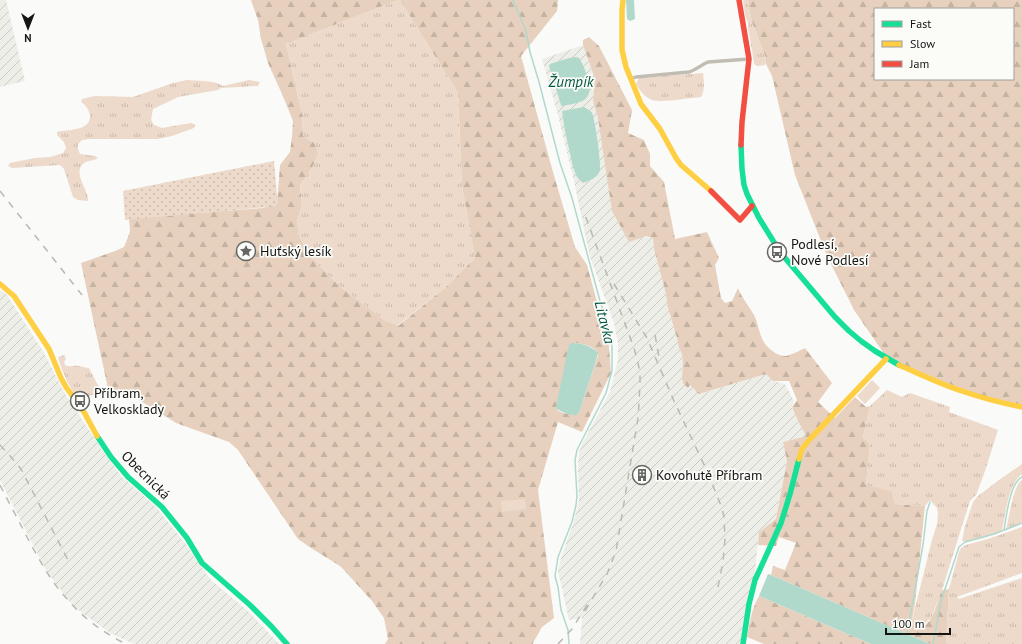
<svg xmlns="http://www.w3.org/2000/svg" width="1022" height="644" viewBox="0 0 1022 644" font-family="'PT Sans',sans-serif">
	<style>
		.industrial { fill: url(#industrial-furrows) }
		.grass { fill: url(#grass-tufts) }
		.forest { fill: url(#forest-firs); fill-rule: evenodd }
		.park { fill: #eddaca }
		.garden { fill: url(#garden-dots) }
		.water { fill: #b0d9cc }
		.lines { fill: none; stroke-linecap: round; stroke-linejoin: round }
		.stream { stroke: #b0d9cc; stroke-width: 1.5 }
		.street { stroke: #c1bdb2; stroke-width: 3.5 }
		.fast { stroke: #16e098; stroke-width: 5.5 }
		.slow { stroke: #ffcf43; stroke-width: 5.5 }
		.jam { stroke: #f24e42; stroke-width: 5.5 }
		.rail { stroke: #bab9b2; stroke-width: 1.5; stroke-dasharray: 7 7; stroke-linecap: butt }
		.labels { text-anchor: middle; dominant-baseline: central; stroke-width: 3.5; stroke-linejoin: round; paint-order: stroke }
		.poi-label { font-size: 14px; fill: #151514; stroke: #fbfbf8; text-anchor: start }
		.street-label { font-size: 14px; fill: #151514; stroke: #fbfbf8 }
		.water-label { font-size: 15px; font-style: italic; fill: #055845; stroke: #fbfbf8 }
	</style>
	<defs>
		<pattern id="industrial-furrows" width="10" height="10" patternUnits="userSpaceOnUse"><rect width="10" height="10" fill="#edeee7"/><path d="M-1 1l2-2M0 10L10 0M9 11l2-2" fill="none" stroke="#cacbc5"/></pattern>
		<pattern id="grass-tufts" width="24" height="20" patternUnits="userSpaceOnUse"><rect width="24" height="20" fill="#eddaca"/><path d="M3 7l-1-3M5 7V3M7 7l1-3M15 17l-1-3M17 17v-4M19 17l1-3" fill="none" stroke="#cabaad"/></pattern>
		<pattern id="forest-firs" width="22" height="20" patternUnits="userSpaceOnUse"><rect width="22" height="20" fill="#e7d1be"/><path d="M5 1l3.5 6h-7zM16 11l3.5 6h-7z" fill="#c5b3a2"/></pattern>
		<pattern id="garden-dots" width="8" height="8" patternUnits="userSpaceOnUse"><rect width="8" height="8" fill="#eddaca"/><path d="M2 2h.1M6 6h.1" fill="none" stroke="#cabaad" stroke-width="1.8" stroke-linecap="round"/></pattern>
	</defs>
	<rect width="100%" height="100%" fill="#fafaf9"/>
	<path class="industrial" d="M0 0H6L25 81 0 87Z
		M583 45 595 79 594 101 598 118 646 236 653 238 654 249 665 290 668 308 677 338 679 348 682 354 683 363 682 377 700 394 766 374 773 381 785 384 794 401 792 407 798 421 806 436 783 442 787 461 776 519 759 532 755 572 745 614 741 644H580L582 618 569 620 558 571 561 558 573 524 579 501 578 468 579 452 583 442 610 392 618 359V343L614 323 590 257 573 177 558 115 542 59Z
		M0 290 7 295 44 353 65 394 107 457 122 477 154 505 181 538 211 580 249 612 279 644H134L112 634 82 613 69 601 46 570 0 480Z"/>
	<path class="grass" d="M398 0H400L458 93 462 186 475 258 447 286 397 326 386 321 339 286 311 257 299 236 297 221 302 205 300 185 312 168 314 143 303 136 302 114 286 44Z
		M743 0H748L749 8 752 22 766 58V62L765 65 757 66 754 64 752 50 748 28C749 23 748 22 746 18 744 13 744 6 743 0Z
		M703 73C704 80 705 92 701 97 689 98 662 103 652 100 646 98 639 90 636 84L639 78Z
		M187 80C198 81 214 80 223 86L249 80 260 82 258 86 221 88 218 90 178 97 153 109 151 120 154 125 162 128 191 123 195 125 194 128 172 136 158 139H90L82 140 78 144V149L80 154 95 156 98 158C94 161 87 160 83 164 74 172 85 186 87 195 88 196 88 200 88 201L78 200 73 197 64 169 60 165 12 168 8 166 10 163 35 158 50 157 63 153 66 148 64 142 57 135V132C68 129 91 132 90 115 89 110 85 104 81 102L82 99 95 96 133 97 173 83Z
		M64 355 66 359 64 362 65 365C70 368 73 365 78 366 81 366 85 368 89 368L102 393C95 394 83 398 76 397 68 384 62 372 58 357Z
		M887 390 902 397 910 393 950 407 949 412 998 430 985 471 978 490 976 495 970 501 962 526 942 590 931 618 920 628H918L913 626 911 624 932 540 937 524 938 514 937 508 930 500 925 506 895 504 892 492 891 491 866 486 870 444 863 437 870 406Z
		M1022 464V474C1008 484 1006 513 1002 530 995 535 970 543 962 541L965 526 973 502 978 496 999 480Z
		M1022 480V523L1006 530C1009 519 1013 485 1022 480Z
		M1022 527V573L957 597 959 599 1022 578V644H949L946 642 949 589 959 552 961 548 966 545 988 539Z"/>
	<path class="forest" d="M251 0H398L286 44 302 114 303 136 314 143 318 153 312 168 300 185 302 205 297 221 299 236 311 257 339 286 386 321 398 326 447 286 475 258 462 186 458 93 400 0H558L557 11 521 56 553 172 575 247 587 265 599 309 608 334 611 373 582 432 558 422 538 490 554 618 542 627 533 643V644H385L388 639 384 618 372 601 344 570 340 566 311 548 298 539 238 450 229 442 176 423 131 395 109 393 81 263 115 251 124 247 130 232 129 218 263 208 277 204 280 165 290 152 292 136 293 121 282 94 268 63 261 39 258 20ZM575 343C583 344 596 346 598 355L580 410 579 413C571 415 563 414 557 410V407Z
		M748 0H1022V406L953 388 887 358 854 310 827 256 795 175 772 76 766 64V58L752 22 749 8ZM875 9H1013V79H875Z
		M589 37 599 46 632 110 628 133 644 140 650 154V166L664 182 675 239 707 232 719 258 715 265 721 298 725 303 732 301 738 288C742 298 749 306 754 315 761 330 758 341 774 352 776 354 782 356 785 356 789 356 801 350 805 348L832 383 818 402 835 418 855 397 866 407 870 406 863 437 870 444 866 485 891 491 892 492 895 504 925 506 915 604 911 624C918 631 927 626 931 618 936 610 938 599 942 590L949 589 946 642 949 644H930L771 575 773 566 785 570 796 543 779 537 776 546 758 545 759 532 776 519 787 461 783 442 806 436 798 421 792 407 797 400 789 381H773L766 374 699 394 690 385 688 388 683 383 682 377 683 363 682 354 679 348 677 338 668 308 665 290 654 249 653 238 646 236 629 242 612 211 598 118 593 101 595 79 583 45V40Z
		M759 596 871 644H764L747 637C750 622 751 610 759 596Z"/>
	<path class="park" d="M872 380 880 388 865 404 857 396Z
		M525 499 526 509 502 512 501 501Z"/>
	<path class="garden" d="M274 161 278 206 125 220 123 191Z"/>
	<path class="water" d="M626 0H634L635 19 630 21 627 19Z
		M576 57 579 58 581 61C585 70 596 92 584 100 580 103 568 105 562 106L561 105 549 66 550 64 569 58Z
		M584 107C587 109 590 110 592 113 595 119 601 163 600 170 598 178 590 180 583 183L577 177 573 167 565 131 562 111Z
		M572 343C581 343 592 346 598 353L595 364 580 410C579 412 579 414 576 415 572 416 561 412 557 409L556 407 568 349 569 345Z
		M768 574 771 575 930 644H871L759 596Z"/>
	<g class="lines">
		<path class="stream" d="M513 0 526 31 530 52 539 82 560 163 572 198 600 301 609 328 612 347V371L606 393 577 450 575 460 577 496 576 505 572 522 558 557 555 576 558 587 561 610 568 630 569 644
			M1004 530C1006 518 1010 482 1022 477
			M907 636V634L923 545 927 511 930 502
			M933 644 941 601 959 547 965 542 994 534 1022 523"/>
		<path class="street" d="M631 79 636 77 689 72C696 70 701 65 708 62L749 59"/>
		<path class="fast" d="M741 145 742 169 744 185 747 194 759 218 780 252 835 317 849 331 861 341 875 351 899 365
			M97 436 111 457 128 477 162 507 187 538 202 563 250 605 272 627 287 644
			M743 644 749 604 755 580 781 523 790 494 799 459"/>
		<path class="slow" d="M623 0 622 10V50L626 67 641 104 660 129 676 158 681 165 711 191
			M0 284 14 296 49 349 61 378 66 387 84 412 97 436
			M899 365C920 374 940 384 962 391 982 398 1002 403 1022 407
			M799 459 802 449 810 439 886 359"/>
		<path class="jam" d="M739 0 749 59 742 122 741 145
			M711 191 740 220 752 206"/>
		<path class="rail" d="M0 191 82 295
			M614 284 647 338 674 401 707 471 722 508 724 517 725 539 723 562 717 592
			M655 335 659 357
			M0 445 12 458 21 469 70 564
			M0 485C9 503 19 521 28 539 40 561 51 582 68 600 84 619 104 633 126 644
			M585 611 607 574 616 551 638 418 639 403 640 382V372L637 359 634 348 585 215
			M558 644 572 629 587 605"/>
	</g>
	<defs>
		<g id="sight-ring" transform="scale(1)"><circle r="9.5" fill="#fbfbf8" stroke="#656564" stroke-width="1.5"/><path d="M0-6L1.8-2.2L6-1.7L2.9 1.2L3.7 5.4L0 3.3L-3.7 5.4L-2.9 1.2L-6-1.7L-1.8-2.2Z" fill="#656564"/></g>
		<g id="bus-ring" transform="scale(1)"><circle r="9.5" fill="#fbfbf8" stroke="#656564" stroke-width="1.5"/><path d="M-5-6H5V4H4V6H2V4H-2V6H-4V4H-5ZM-3.5-4V0h7V-4ZM-3.5 1.2v1.5H-2V1.2ZM2 1.2v1.5H3.5V1.2Z" fill="#656564"/></g>
		<g id="building-ring" transform="scale(1)"><circle r="9.5" fill="#fbfbf8" stroke="#656564" stroke-width="1.5"/><path d="M-4-6H4V6H1V3H-1V6H-4ZM-2.5-4.3h1.7v1.8h-1.7ZM.8-4.3h1.7v1.8H.8ZM-2.5-1h1.7V.8h-1.7ZM.8-1h1.7V.8H.8Z" fill="#656564"/></g>
	</defs>
	<g fill-rule="evenodd">
		<use href="#sight-ring" x="246" y="251"/>
		<use href="#bus-ring" x="777" y="252"/>
		<use href="#bus-ring" x="80" y="401"/>
		<use href="#building-ring" x="642" y="475"/>
	</g>
	<g class="labels">
		<g class="poi-label">
			<text x="791" y="244">Podlesí,<tspan x="791" dy="16">Nové Podlesí</tspan></text>
			<text x="260" y="251">Huťský lesík</text>
			<text x="94" y="393">Příbram,<tspan x="94" dy="16">Velkosklady</tspan></text>
			<text x="656" y="475">Kovohutě Příbram</text>
		</g>
		<g class="street-label">
			<text transform="translate(146 475) rotate(45)">Obecnická</text>
		</g>
		<g class="water-label">
			<text x="571" y="81">Žumpík</text>
			<text transform="translate(605 322) rotate(76)">Litavka</text>
		</g>
	</g>
	<rect x="874" y="8" width="140" height="72" fill="#fbfbf8" stroke="#9f9f9d"/>
	<rect x="882" y="21" width="20" height="6" fill="#16e098" stroke="#9f9f9d"/>
	<text x="910" y="28" font-size="12" fill="#151514">Fast</text>
	<rect x="882" y="41" width="20" height="6" fill="#ffcf43" stroke="#9f9f9d"/>
	<text x="910" y="48" font-size="12" fill="#151514">Slow</text>
	<rect x="882" y="61" width="20" height="6" fill="#f24e42" stroke="#9f9f9d"/>
	<text x="910" y="68" font-size="12" fill="#151514">Jam</text>
	<g transform="translate(28 28) rotate(180)" stroke="#fbfbf8" stroke-width="3" paint-order="stroke">
	<path d="M0-3L7 15L0 10L-7 15Z" fill="#151514"/>
	<text y="-6" font-size="11" font-weight="bold" text-anchor="middle" fill="#151514">N</text>
	</g>
	<path d="M886 628v6h64v-6" fill="none" stroke="#151514" stroke-width="2"/>
	<text x="892" y="628" font-size="12" fill="#151514" stroke="#fbfbf8" stroke-width="3" paint-order="stroke">100 m</text>
</svg>
